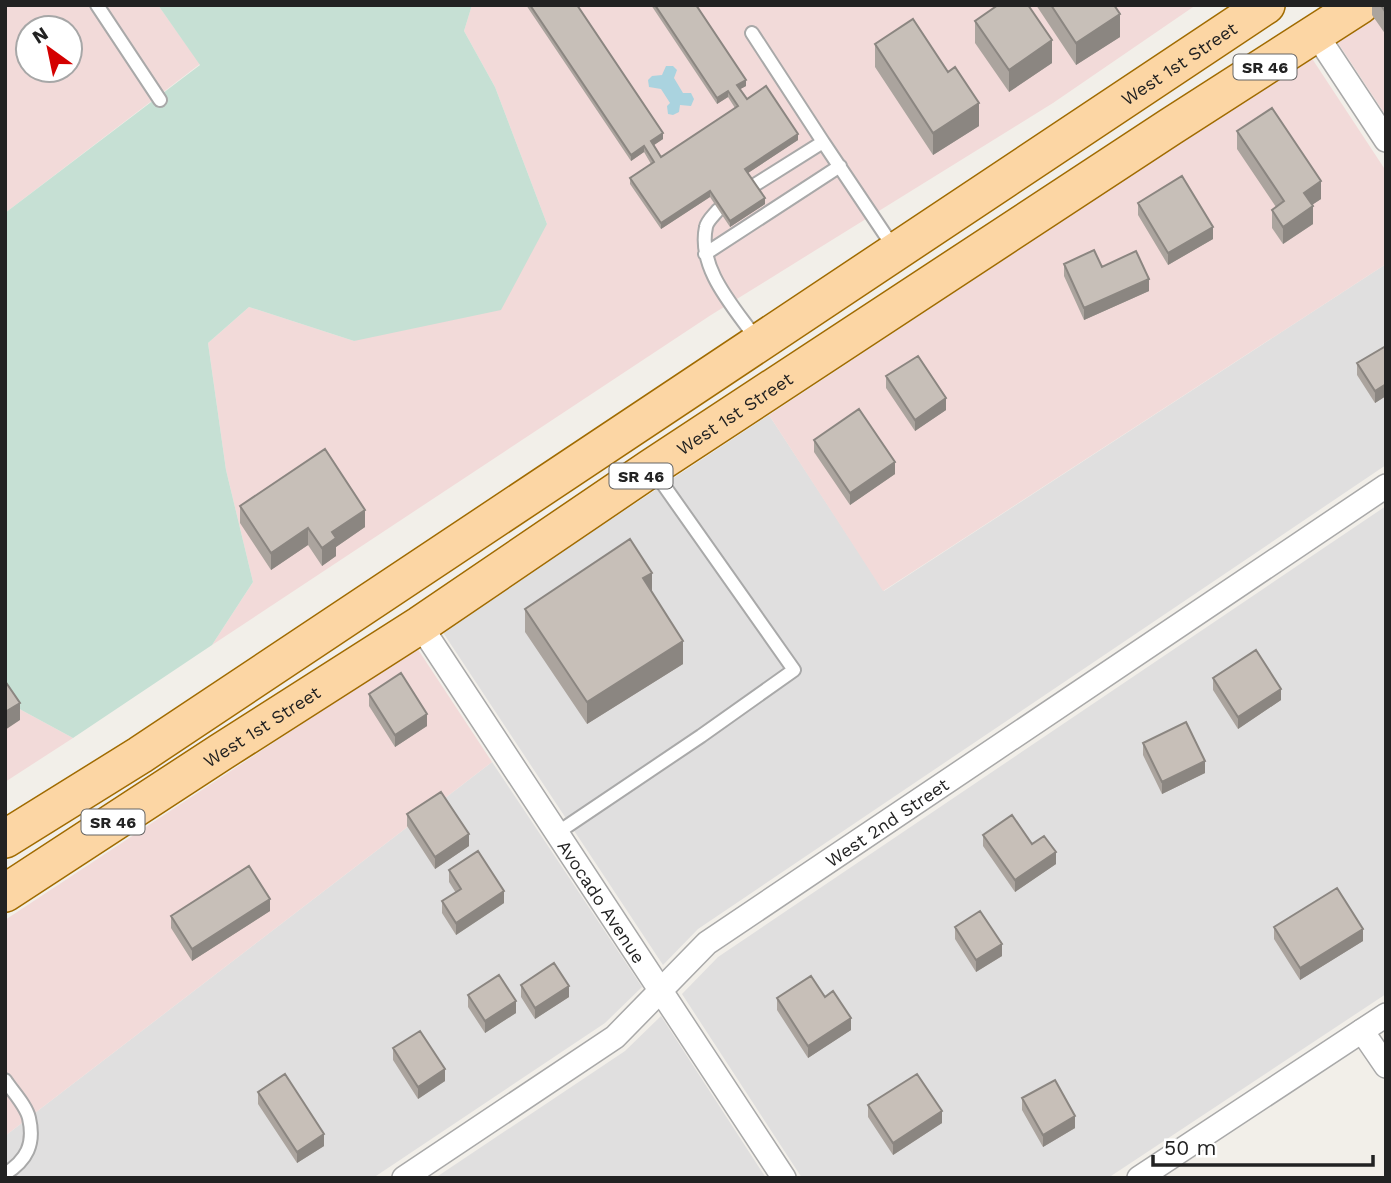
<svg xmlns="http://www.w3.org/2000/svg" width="1391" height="1183" viewBox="0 0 1391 1183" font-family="'Work Sans',sans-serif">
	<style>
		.residential { fill: #e0dfdf }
		.commercial { fill: #f2dad9; fill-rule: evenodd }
		.wetland { fill: #c6e0d4 }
		.water { fill: #aad3df }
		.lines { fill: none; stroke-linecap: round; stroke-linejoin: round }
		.service-casing { stroke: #a9a9a9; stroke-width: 16 }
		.minor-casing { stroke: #a9a9a9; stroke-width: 26 }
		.primary-casing { stroke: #a06b00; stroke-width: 40 }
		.service { stroke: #fff; stroke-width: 12 }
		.minor { stroke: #fff; stroke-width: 23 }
		.primary { stroke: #fcd6a4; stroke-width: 37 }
		.wall { fill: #aba49e }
		.shaded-wall { fill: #8b8681 }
		.building { fill: #c7bfb8; stroke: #8b8681; stroke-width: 2 }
		.labels { text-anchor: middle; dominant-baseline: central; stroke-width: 6; stroke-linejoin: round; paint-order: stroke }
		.shield { fill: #fff; stroke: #646464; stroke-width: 2 }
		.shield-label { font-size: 16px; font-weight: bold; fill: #222 }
		.street-label { font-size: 18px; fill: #222; stroke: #fff }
	</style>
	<rect width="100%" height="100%" fill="#f2efe9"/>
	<path class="residential" d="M1386 264V465L698 929 663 965 442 631 769 415 884 591Z
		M1386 506V994L1108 1178H802L682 994 718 957Z
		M492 762 642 987 605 1023 373 1178H5V1136Z
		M661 1016 766 1178H435L625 1051Z"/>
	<path class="commercial" d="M5 5H158L200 64 5 213ZM28 28H70V70H28Z
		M472 5H1196L1053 103 711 315 212 645 253 582 226 470 208 343 249 307 354 341 547 224 495 87 464 31Z
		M1386 7V116L1336 40Z
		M1311 57 1386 171V264L883 591 769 415Z
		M417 648 492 762 5 1136V920Z
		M5 687 14 706 73 738 5 782Z"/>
	<path class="wetland" d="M158 5H472L464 31 495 87 547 224 501 310 354 341 249 307 208 343 226 470 253 582 212 645 73 738 14 706 5 687V213L200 65Z"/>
	<path class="water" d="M666 66H673L677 70 674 78 683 93H691L694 99 691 106 680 105 679 112 673 115 668 114 667 106 670 103 661 89 649 87 648 80 652 76 662 75Z"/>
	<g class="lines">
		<g class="service-casing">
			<path id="service" d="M97 5 160 100
				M752 33 823 142
				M753 186 823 142 894 248
				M718 210C714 215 707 221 706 227 697 269 735 308 757 340
				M705 254 840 166
				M557 833 701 736 794 670 653 470
				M5 1080C12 1091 26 1105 29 1118 35 1144 27 1160 5 1174"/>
		</g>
		<g class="minor-casing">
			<g id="minor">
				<path d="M1316 34 1386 140"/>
				<path id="s1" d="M420 625 784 1178"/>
				<path d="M1362 1031 1386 1066"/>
				<path id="s2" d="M404 1178 615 1037 707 943 1386 486"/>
				<path d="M1139 1178 1386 1015"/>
			</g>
		</g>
		<g class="primary-casing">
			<g id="primary">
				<path id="s3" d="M5 839 140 755 1266 5"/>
				<path id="s4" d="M5 893 221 752 420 625 651 468 1170 127 1360 5"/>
			</g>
		</g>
		<use href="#service" class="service"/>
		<use href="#minor" class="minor"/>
		<use href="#primary" class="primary"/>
	</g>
	<path class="wall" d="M526 5H577L663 139 654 145 661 157 735 108 728 97 717 104 651 5H696L746 86 740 89 747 99 798 140 748 173 765 204 730 227 710 197 661 229 630 184V178L651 164 644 152 631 161Z
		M1036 5H1114L1120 37 1076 65Z
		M1372 5H1386V35L1372 15Z
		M975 21 1052 63 1009 92 975 43Z
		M875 44 948 72 979 126 933 155 875 67Z
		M1237 131 1321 199 1312 205 1313 224 1283 244 1272 228V210L1276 207 1237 149Z
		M1138 203 1213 239 1168 265 1138 215Z
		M1064 264 1102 267 1149 291 1084 320 1064 276Z
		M1386 346V396L1375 403 1357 375V363Z
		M886 376 946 410 915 431 886 388Z
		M814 440 895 474 850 505 814 452Z
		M240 506 365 527 336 547V556L322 566 308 545 271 570 240 523Z
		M652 592 683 664 587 724 525 632V609Z
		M1213 678 1281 700 1238 729 1213 690Z
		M369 694 427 726 395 747 369 706Z
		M1143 743 1205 773 1162 794 1143 755Z
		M407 814 469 846 435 869 407 826Z
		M983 835 1032 844 1056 864 1015 892 983 846Z
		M449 870 504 903 456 935 442 913V901L456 893 449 882Z
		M270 911 192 961 171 928V916Z
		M955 927 1002 956 976 972 955 939Z
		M1274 927 1363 941 1300 980 1274 939Z
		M521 985 569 997 535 1019 521 997Z
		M468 995 516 1013 485 1033 468 1007Z
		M825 997 851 1030 808 1058 777 1010V998Z
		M393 1048 445 1081 418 1099 393 1060Z
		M258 1092 324 1146 297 1163 258 1104Z
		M1022 1098 1075 1128 1043 1147 1022 1110Z
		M868 1105 942 1123 893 1155 868 1117Z"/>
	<path class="shaded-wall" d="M1120 14V37L1076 65V43Z
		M1052 40V63L1009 92V70Z
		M746 80V86L737 91V85Z
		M728 91V97L717 104V98Z
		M979 103V126L933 155V133Z
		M663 133V139L651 147V141Z
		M798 134V140L745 175V169Z
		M644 146V152L631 161V155Z
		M1321 181V199L1304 210V193Z
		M710 191V197L661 229V223Z
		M765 198V204L730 227V221Z
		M1313 206V224L1283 244V227Z
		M1213 227V239L1168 265V253Z
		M1149 279V291L1084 320V308Z
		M1386 384V396L1375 403V391Z
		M946 398V410L915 431V420Z
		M895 462V474L850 505V493Z
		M365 510V527L336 547V556L322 566V548L332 532Z
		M308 528V545L271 570V553Z
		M652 573V595L643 578Z
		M683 641V664L587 724V702Z
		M1281 689V700L1238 729V717Z
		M20 703V720L5 730V712Z
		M427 714V726L395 747V735Z
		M1205 761V773L1162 794V782Z
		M469 834V846L435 869V857Z
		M1056 852V864L1015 892V880Z
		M504 891V903L456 935V923Z
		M270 899V911L192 961V949Z
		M1363 929V941L1300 980V968Z
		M1002 944V956L976 972V960Z
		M569 986V997L535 1019V1008Z
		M516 1001V1013L485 1033V1021Z
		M851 1018V1030L808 1058V1046Z
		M445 1069V1081L418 1099V1087Z
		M942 1111V1123L893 1155V1143Z
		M1075 1116V1128L1043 1147V1135Z
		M324 1134V1146L297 1163V1152Z"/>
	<path class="building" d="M530 5H577L663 133 651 141 661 157 738 106 728 91 717 98 655 5H696L746 80 737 85 747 99 766 86 798 134 745 169 765 198 730 221 710 191 661 223 630 178 654 162 644 146 631 155Z
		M998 5H1028L1052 40 1009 70 975 21Z
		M1051 5H1114L1120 14 1076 43Z
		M1381 5H1386V13Z
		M913 19 948 72 955 67 979 103 933 133 875 44Z
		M1272 108 1321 181 1304 193 1313 206 1283 227 1272 210 1284 201 1237 131Z
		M1182 176 1213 227 1168 253 1138 203Z
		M1094 250 1102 267 1136 251 1149 279 1084 308 1064 264Z
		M1386 346V384L1375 391 1357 363Z
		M918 356 946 398 915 420 886 376Z
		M859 409 895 462 850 493 814 440Z
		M325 449 365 510 332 532 336 538 322 548 308 528 271 553 240 506Z
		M630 539 652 573 643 578 683 641 587 702 525 609Z
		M1256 650 1281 689 1238 717 1213 678Z
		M401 673 427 714 395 735 369 694Z
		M5 681 20 703 5 712Z
		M1186 722 1205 761 1162 782 1143 743Z
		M441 792 469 834 435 857 407 814Z
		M1012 815 1032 844 1044 836 1056 852 1015 880 983 835Z
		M478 851 504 891 456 923 442 901 461 889 449 870Z
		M249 866 270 899 192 949 171 916Z
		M1337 888 1363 929 1300 968 1274 927Z
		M980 911 1002 944 976 960 955 927Z
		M554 963 569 986 535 1008 521 985Z
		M499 975 516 1001 485 1021 468 995Z
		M811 976 825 997 833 991 851 1018 808 1046 777 998Z
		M420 1031 445 1069 418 1087 393 1048Z
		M285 1074 324 1134 297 1152 258 1092Z
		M917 1074 942 1111 893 1143 868 1105Z
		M1055 1080 1075 1116 1043 1135 1022 1098Z"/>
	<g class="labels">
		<g class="shield">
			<rect x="1233.5" y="54.5" width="63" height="25" rx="5"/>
			<rect x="609.5" y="463.5" width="63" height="25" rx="5"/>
			<rect x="81.5" y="809.5" width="63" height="25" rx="5"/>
		</g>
		<g class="shield-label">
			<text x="1265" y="67">SR 46</text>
			<text x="641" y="476">SR 46</text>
			<text x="113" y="822">SR 46</text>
		</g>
		<g class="street-label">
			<text stroke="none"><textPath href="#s3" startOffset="1407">West 1st Street</textPath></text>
			<text stroke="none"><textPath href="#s4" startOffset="873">West 1st Street</textPath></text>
			<text stroke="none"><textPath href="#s4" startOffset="306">West 1st Street</textPath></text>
			<text stroke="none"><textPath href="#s2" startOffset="602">West 2nd Street</textPath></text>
			<text stroke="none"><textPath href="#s1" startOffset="331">Avocado Avenue</textPath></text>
		</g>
	</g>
	<rect width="1391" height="1183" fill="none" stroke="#222222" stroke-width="14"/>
	<g transform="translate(49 49) rotate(327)"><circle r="33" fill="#ffffff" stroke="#a7a7a7" stroke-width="2"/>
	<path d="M0-5L12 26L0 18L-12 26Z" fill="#d40000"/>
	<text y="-10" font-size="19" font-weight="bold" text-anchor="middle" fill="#222222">N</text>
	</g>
	<path d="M1153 1155v10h220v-10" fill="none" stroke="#222222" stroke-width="3.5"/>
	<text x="1164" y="1155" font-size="21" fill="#222222" stroke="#ffffff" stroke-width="5" paint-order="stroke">50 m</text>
</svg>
